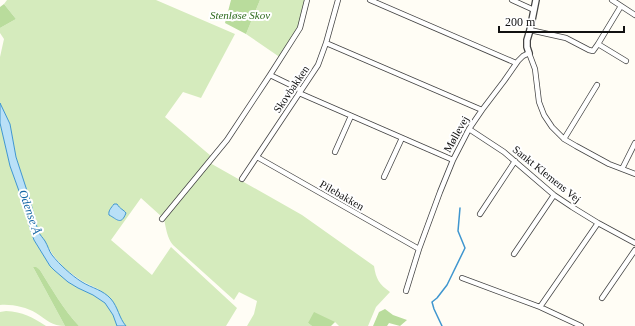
<svg xmlns="http://www.w3.org/2000/svg" width="635" height="326" viewBox="0 0 635 326" font-family="'Times New Roman',serif">
	<style>
		.green { fill: #d5ebbd; fill-rule: evenodd }
		.forest { fill: #b9dc9c }
		.water { fill: #b9e0f7; stroke: #3f96cf }
		.lines { fill: none; stroke-linecap: round; stroke-linejoin: round }
		.stream { stroke: #3f96cf; stroke-width: 1.5 }
		.minor-casing { stroke: #444; stroke-width: 6 }
		.tertiary-casing { stroke: #444; stroke-width: 8 }
		.minor { stroke: #fff; stroke-width: 4.5 }
		.tertiary { stroke: #fff; stroke-width: 5.5 }
		.labels { text-anchor: middle; dominant-baseline: central; stroke-width: 4; stroke-linejoin: round; paint-order: stroke }
		.park-label { font-size: 11px; font-style: italic; fill: #2f6b1f; stroke: #fff }
		.street-label { font-size: 11px; fill: #111; stroke: #fff }
		.water-label { font-size: 12px; font-style: italic; fill: #1768a6; stroke: #fff }
	</style>
	<rect width="100%" height="100%" fill="#fffdf5"/>
	<path class="green" d="M7 0H156L235 34 201 98 183 92 165 117 211 156 162 217 141 198 111 240 152 275 171 247 237 308 226 326H126L121 320 116 307 111 299 98 289 82 281 65 269 53 255 38 231 30 200 16 157 10 124 0 103V57L4 39 0 33V28L16 19 4 4ZM114 204H117L119 208 124 211 119 221 112 217 110 209Z
		M260 0H305L299 27 281 58 246 34Z
		M0 123 10 166 24 205 30 228 34 240 50 266 54 270 68 282 78 288 93 295 105 303 113 315 117 326H79C63 309 52 289 40 270L33 267 65 326C52 326 47 320 36 313 26 307 12 304 0 305Z
		M210 163 302 215 374 266C376 279 379 284 390 292L376 307 368 326H339L335 322 308 323 312 326H247L254 314 257 301 239 292 234 300 173 245C167 238 166 228 164 219Z
		M6 311C23 312 32 317 46 326H0V312Z"/>
	<path class="forest" d="M231 0H260L246 34 225 23Z
		M4 4 16 19 0 28V7Z
		M33 267H36L40 270C52 289 63 309 79 326H65Z
		M385 309 393 315 407 320 400 326 389 323 387 326H373L379 312Z
		M314 312 335 322 331 326H312L308 323Z"/>
	<path class="water" d="M0 103 10 124 16 157 30 200 38 231C40 235 43 238 45 241 48 246 49 251 52 255 60 265 71 275 82 282 92 288 103 290 111 299 118 307 119 318 126 326H117L113 315 105 303 93 295 78 288 68 282 54 270 50 266 34 240 30 228 24 205 10 166 0 123Z
		M114 204H117C120 209 124 210 126 213 121 226 117 219 109 215 108 211 111 208 114 204Z"/>
	<g class="lines">
		<path class="stream" d="M442 326 434 309 432 302 437 298 447 285 465 248 458 231 460 208"/>
		<g class="minor-casing">
			<path id="minor" d="M370 0 516 63
				M512 0 534 10
				M612 0 635 15
				M530 30 566 38 589 50 593 51 598 44 621 6
				M326 43 482 110
				M598 44 626 61
				M270 75 301 90
				M299 93 453 160
				M469 129 504 152 554 195 572 207 598 223 635 243
				M564 139 597 85
				M335 152 351 116
				M257 157 419 249
				M622 169 635 143
				M384 177 402 138
				M242 179 318 65 326 43 338 0
				M480 214 515 161
				M162 219 227 140 270 75 300 28 307 0
				M514 254 554 195
				M462 278 540 307 581 326
				M406 291 419 249 440 192 453 160 469 129 482 110 504 81 518 61 523 56 529 53 535 69 539 102 544 115 552 127 564 139 576 146 609 164 635 174
				M602 298 635 250
				M540 307 598 223"/>
		</g>
		<g class="tertiary-casing">
			<path id="tertiary" d="M529 53 527 47V40L530 30 536 0"/>
		</g>
		<use href="#minor" class="minor"/>
		<use href="#tertiary" class="tertiary"/>
	</g>
	<g class="labels">
		<g class="park-label">
			<text x="240" y="15">Stenløse Skov</text>
		</g>
		<g class="street-label">
			<text transform="translate(291 89) rotate(-56)">Skovbakken</text>
			<text transform="translate(456 134) rotate(-61)">Møllevej</text>
			<text transform="translate(547 174) rotate(39)">Sankt Klemens Vej</text>
			<text transform="translate(342 195) rotate(30)">Pilebakken</text>
		</g>
		<g class="water-label">
			<text transform="translate(30 212) rotate(71)">Odense Å</text>
		</g>
	</g>
	<path d="M499 26v6h125v-6" fill="none" stroke="#111111" stroke-width="2"/>
	<text x="505" y="26" font-size="12" fill="#111111" stroke="#ffffff" stroke-width="3" paint-order="stroke">200 m</text>
</svg>
